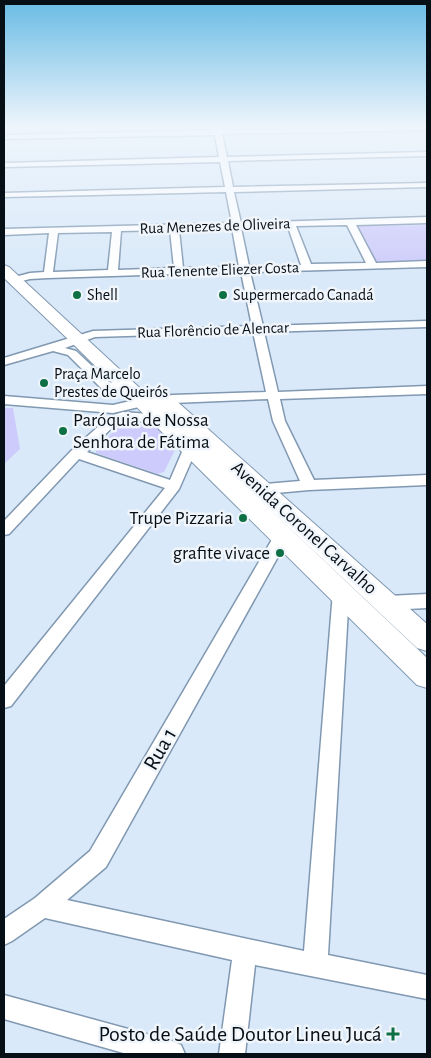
<svg xmlns="http://www.w3.org/2000/svg" width="431" height="1058" viewBox="0 0 431 1058" font-family="'Alegreya Sans',sans-serif">
	<style>
		.green { fill: #cdcbfb }
		.lines { fill: none; stroke-linecap: round; stroke-linejoin: round }
		.minor-casing { stroke: #8098b1; stroke-width: 3 }
		.primary-casing { stroke: #8098b1; stroke-width: 2 }
		.minor { fill: #fff; fill-rule: evenodd }
		.primary { fill: #fff; fill-rule: evenodd }
		.poi-dot { fill: #0e6f45; stroke: #eff5fa; stroke-width: 2 }
		.labels { text-anchor: middle; dominant-baseline: central; stroke-width: 5; stroke-linejoin: round; paint-order: stroke }
		.far-street-label { font-size: 16px; fill: #060e16; stroke: #eff5fa }
		.far-poi-label { font-size: 16px; fill: #060e16; stroke: #eff5fa; text-anchor: start }
		.poi-label { font-size: 19px; fill: #060e16; stroke: #eff5fa; text-anchor: end }
		.street-label { font-size: 19px; fill: #060e16; stroke: #eff5fa }
		.near-street-label { font-size: 22px; fill: #060e16; stroke: #eff5fa }
		.near-poi-label { font-size: 22px; fill: #060e16; stroke: #eff5fa; text-anchor: end }
	</style>
	<rect width="100%" height="100%" fill="#d9e9f9"/>
	<path class="green" d="M383 224 388 226 427 225V261L379 262 372 260 355 227 359 225Z
		M4 408H13L20 449 4 464Z
		M125 420 157 425 177 446 164 472 158 474 96 453V449Z"/>
	<g class="lines">
		<g class="minor-casing">
			<path id="minor" d="M214 128H220L221 130 427 128V130L222 134 227 157 427 152V156L228 161 233 187 427 183V187L234 192 241 223 427 217V223L356 225 376 263 427 261V267L250 272 263 326 427 321V327L264 332 278 392 427 386V394L280 399 285 421 314 480 427 475V485L309 490 254 495 249 493 247 490 249 487 254 485 300 481 273 421 268 399 173 403 143 406 113 413 4 404V396L113 405 143 398 173 395 266 392 253 332 95 337 65 348 76 351 109 382 135 388 137 391 135 394 131 395 101 388 68 355 53 351 4 365V358L93 331 252 326 241 272 48 278 30 279 14 283 9 280 11 278 30 273 44 272 49 233 4 235V229L232 223 226 192 4 197V193L225 187 220 162 4 167V163L219 157 215 135 4 139V135L214 130ZM347 225 366 263 311 264 296 226ZM288 227 301 265 249 266 241 228ZM232 228 239 267 183 268 179 230ZM170 230 174 268 118 270 121 231ZM112 232 108 270 53 272 58 233Z
				M123 412 161 415 167 419 161 423 124 420 118 422 87 452 170 480 185 445H195L197 448 179 489 11 706 4 708V686L165 488 79 459 9 534 4 535V521L72 450 110 416Z
				M282 530 287 531 290 535 106 867 67 900 304 951 333 592 335 587 341 586 347 587 349 592 328 955 427 975V999L255 965 245 1054H219L232 960 45 918 12 941 4 945V919L35 898 90 851 277 531Z
				M427 594V608L388 610 382 608 380 603 382 598 388 596Z
				M4 995 172 1041 181 1045 185 1054H127L4 1019Z"/>
		</g>
		<g class="primary-casing">
			<path id="primary" d="M4 265 9 267 157 404 155 401 158 397 165 395 172 397 427 624V651L417 648 247 488 427 658V688L417 685 73 344 4 278Z"/>
		</g>
		<use href="#minor" class="minor"/>
		<use href="#primary" class="primary"/>
	</g>
	<linearGradient id="sky" x2="0" y2="1"><stop stop-color="#69bbe4"/><stop offset="0.46" stop-color="#eef5fc"/><stop offset="1" stop-color="#eef5fc" stop-opacity="0"/></linearGradient>
	<rect width="431" height="276" fill="url(#sky)"/>
	<g class="poi-dot">
		<circle cx="77" cy="295" r="5"/>
		<circle cx="223" cy="295" r="5"/>
		<circle cx="44" cy="383" r="5"/>
		<circle cx="63" cy="431" r="5"/>
		<circle cx="243" cy="518" r="5"/>
		<circle cx="280" cy="553" r="5"/>
		<path d="M390.5 1026.5h5v5h5v5h-5v5h-5v-5h-5v-5h5z"/>
	</g>
	<g class="labels">
		<g class="far-street-label">
			<text transform="translate(215 226) rotate(-2)">Rua Menezes de Oliveira</text>
			<text transform="translate(220 270) rotate(-2)">Rua Tenente Eliezer Costa</text>
			<text transform="translate(213 330) rotate(-2)">Rua Florêncio de Alencar</text>
		</g>
		<g class="far-poi-label">
			<text x="87" y="295">Shell</text>
			<text x="233" y="295">Supermercado Canadá</text>
			<text x="54" y="374">Praça Marcelo<tspan x="54" dy="18">Prestes de Queirós</tspan></text>
		</g>
		<g class="poi-label">
			<text x="73" y="420" text-anchor="start">Paróquia de Nossa<tspan x="73" dy="22">Senhora de Fátima</tspan></text>
			<text x="233" y="518">Trupe Pizzaria</text>
			<text x="270" y="553">grafite vivace</text>
		</g>
		<g class="street-label">
			<text transform="translate(304 528) rotate(42)">Avenida Coronel Carvalho</text>
		</g>
		<g class="near-street-label">
			<text transform="translate(160 749) rotate(-60)">Rua 1</text>
		</g>
		<g class="near-poi-label">
			<text x="382" y="1034">Posto de Saúde Doutor Lineu Jucá</text>
		</g>
	</g>
	<rect width="431" height="1058" fill="none" stroke="#060e16" stroke-width="10"/>
</svg>
